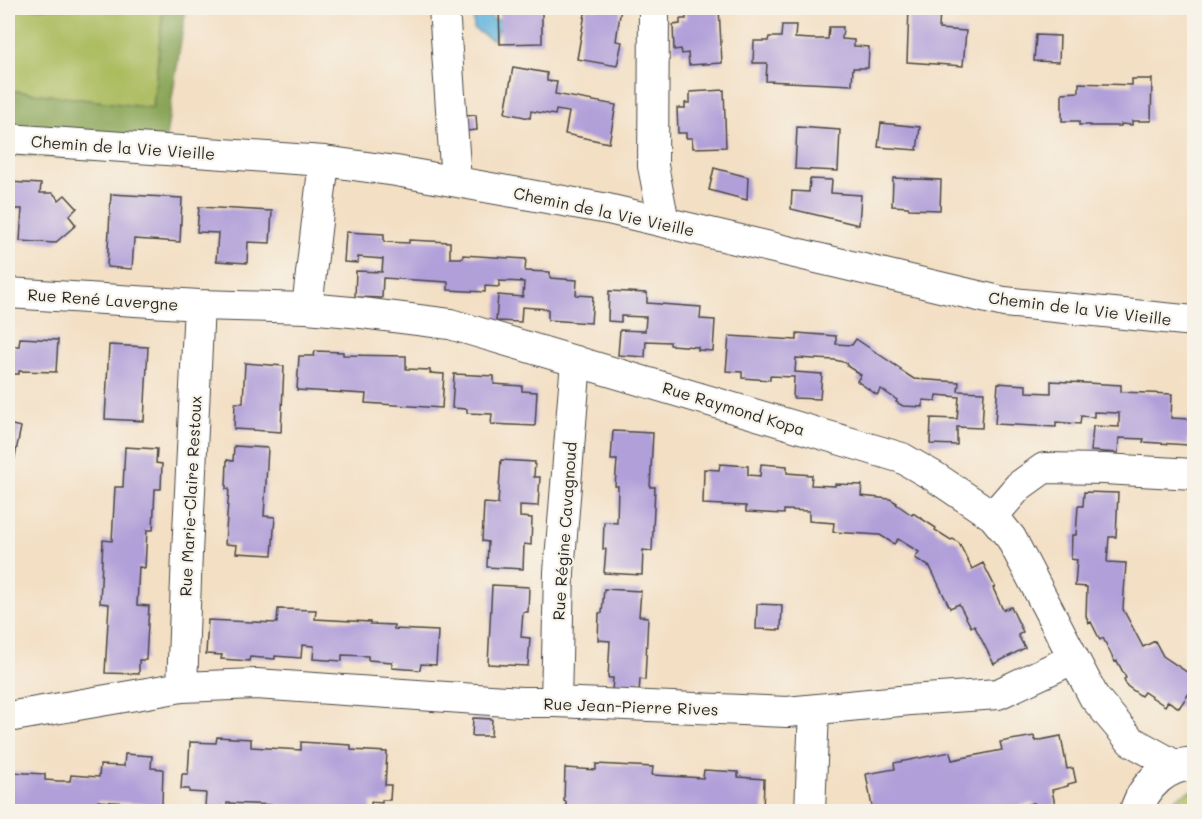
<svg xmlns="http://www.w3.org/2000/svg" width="1202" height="819" viewBox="0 0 1202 819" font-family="Mali,sans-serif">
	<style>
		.green { fill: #abbc5f; stroke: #6b7445; stroke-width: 1.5 }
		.forest { fill: #88a456; stroke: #5a6840; stroke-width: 1.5 }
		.water { fill: #62b4dd; stroke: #467084; stroke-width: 1.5 }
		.building { fill: #b09fd9 }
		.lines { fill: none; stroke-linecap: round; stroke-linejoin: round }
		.minor-casing { stroke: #494642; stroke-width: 32 }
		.major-casing { stroke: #494642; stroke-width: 35 }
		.minor { stroke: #fff; stroke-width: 30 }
		.major { stroke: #fff; stroke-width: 33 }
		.labels { text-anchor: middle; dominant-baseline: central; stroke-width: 4.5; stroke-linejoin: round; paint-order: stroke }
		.street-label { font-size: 16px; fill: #2b2b2b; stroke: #f7f3e8 }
	</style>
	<rect width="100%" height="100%" fill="#f7f3e8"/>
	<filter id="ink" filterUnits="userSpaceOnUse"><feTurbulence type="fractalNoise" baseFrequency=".0167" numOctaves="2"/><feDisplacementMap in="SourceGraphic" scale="12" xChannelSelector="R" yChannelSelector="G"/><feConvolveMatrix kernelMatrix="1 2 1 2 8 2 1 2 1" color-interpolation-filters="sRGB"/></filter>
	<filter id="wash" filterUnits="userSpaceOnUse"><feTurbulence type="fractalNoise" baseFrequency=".008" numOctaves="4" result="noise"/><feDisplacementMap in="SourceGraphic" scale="24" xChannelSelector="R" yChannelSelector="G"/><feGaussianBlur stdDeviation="1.35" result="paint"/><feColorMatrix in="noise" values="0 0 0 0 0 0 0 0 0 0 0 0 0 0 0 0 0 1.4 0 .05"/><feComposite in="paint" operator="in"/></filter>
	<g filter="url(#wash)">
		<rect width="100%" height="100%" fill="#f3dfc4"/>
		<path class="green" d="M8 8H163L153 108 8 90Z
			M1194 790V811H1164C1173 800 1180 794 1194 790Z"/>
		<path class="forest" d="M163 8H186L162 162 8 155V90L153 108Z"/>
		<path class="water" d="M473 8H491L492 19 504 21 493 40 474 29Z"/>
		<g id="blocks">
			<path class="building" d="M499 8H542V43L500 44Z
				M586 8H621L616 41 622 42 617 66 577 59Z
				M685 8H719L722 63 689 65 688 53 682 54 681 49 674 50 673 25 680 24V19H686Z
				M909 8H940L939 29 966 31 963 66 907 62Z
				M782 25H796L795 38 812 39H828L829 27H843L842 39 854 40V46L869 47 868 68H853L852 85 766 81 767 63H753L754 41H768L769 37H781Z
				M1036 35 1060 36 1059 62 1034 61Z
				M513 67 547 73V81L557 82 555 94 616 105 609 143 565 134 569 112 556 110 555 115 531 111 530 118 505 113Z
				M1132 79H1152L1151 121H1132V125L1121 124V126H1090V125H1079V121H1062V93L1079 92V83L1132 85Z
				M724 90 726 147 693 148 692 138H686V133H678L677 108H685V103H690V92Z
				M476 115 477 130 466 131 465 116Z
				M881 123 920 127 917 150 878 147Z
				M797 127 840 130 838 171 795 169Z
				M714 168 748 177 747 200 709 190Z
				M893 178 941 180 940 210 909 209 908 207 892 206Z
				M810 179 832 180 831 193 861 195 859 225 791 209 792 191 809 192Z
				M9 182 41 184 40 193H53L59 200 65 195 77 208 69 216 76 225 55 243 20 241 22 209H8Z
				M111 194 182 198 180 242 134 239 132 269 107 267Z
				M199 207 272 211 270 243 248 242 247 263 216 261 218 233 197 232Z
				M346 232 384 234V242L409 243V240L450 242V258H463V255L526 259 525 271 550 272V278L577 280 576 295 593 296 591 323 548 320V309L522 307 521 322 496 321 498 295 523 297 524 282 499 281V287L485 286V292L448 290V282L383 278 382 298 355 297 356 271 382 272 383 259 358 257V263L344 262Z
				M609 291 647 293V303L701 307 700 319 715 320 713 351 698 350V347L670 345V342L646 341 645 357 618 355 620 330 645 331 646 317 621 316V322L608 321Z
				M797 333 836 336V344L852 345 856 339 901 369 900 370 914 379 959 382 958 391 984 392 982 428 957 427V445L930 444 931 418 957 419 959 397 937 395 936 401 923 400V407L903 406 896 402 897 400 881 389 877 395 857 381 861 375 847 366V363L835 360 796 358 795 372 822 374 820 399 793 398 794 377 770 376V380L742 378V372L726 371 729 336 797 340Z
				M20 338 58 340 56 372 19 371V374H8V346H19Z
				M109 345 148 347 144 421 105 419Z
				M315 351 343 352V355L406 356V369L430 370V373L444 374 442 408 365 403 366 394 297 390 299 356H314Z
				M245 363 284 366 281 432 234 429 235 403H243Z
				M454 374 494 376V384L522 386V391L537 392 535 426 491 424 492 414 467 413V409L452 408Z
				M1051 381 1121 385V392L1172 394 1171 418 1189 419 1188 445 1143 442 1144 439 1119 438 1118 453 1091 451 1093 426 1119 427V413L1094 412V417L1081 416 1080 424 1056 422V427L995 424 998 383 1026 385V392L1051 393Z
				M8 424 21 427 13 466 8 465Z
				M613 431 653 433 650 487H655L652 551 643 550 642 575 604 573 606 549H603L604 522 617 523 618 486H615L617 460H611Z
				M234 446 268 448 264 516 275 517 272 555 236 553 237 545 225 544 229 489H226L227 460 233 461Z
				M125 447 157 449 156 463 162 464 161 489H155L153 530H147L145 568 139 567 137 605 149 606 146 660H139V674L105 673 109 604 100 603 103 540 112 541 115 487H123Z
				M501 460 535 462 534 477H540L538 506 520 505V517L532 518 531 545 524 544 523 569 487 567 488 542 482 541 484 503 498 504Z
				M720 464 748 466V475L760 476 761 464 787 466V473L812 475 811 485 835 486V484L862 485 861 496 890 499 897 503 896 504 912 515 913 513 936 528 935 530 951 540 953 539 959 543 972 569 983 563 995 587 993 588 1003 610 1011 607 1023 632 1018 635 1025 648 994 664 974 625 971 627 959 604 950 608 930 567 915 558 919 552 898 539 894 544 880 535 833 532 834 523 809 521V511L784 510V514L746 512V506L703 504 704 469 719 470Z
				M1084 492 1118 493 1116 537H1109L1107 562 1126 563 1123 609 1143 647 1155 641 1163 656 1194 677V686L1179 708 1168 701 1165 706 1144 692 1141 696 1127 686 1124 679 1126 678 1117 661 1115 662 1103 638 1100 640 1091 622 1089 623 1086 616 1087 587 1075 586 1077 560 1071 559 1072 535H1076L1078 506H1083Z
				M492 585 529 587 528 612H523L521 637 530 638 528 666 488 664Z
				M604 589 641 591 639 616 648 617 645 680 640 679 639 693 612 691 613 678H608L610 641 598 640 599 613H602Z
				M757 604 782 605 781 630 756 629Z
				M278 609 316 610 315 619 370 622V624L394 625V629L438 631 436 665 421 664 420 670 392 668V662L368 660V656L342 655V661L313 659 314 646 302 645 301 658 275 656V659L250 657 249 661 221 659 222 655 206 654 208 620 277 623Z
				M473 718 492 719 491 736H472Z
				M1034 736 1035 741 1061 736 1067 769 1073 768 1076 782 1068 784V786L1052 790 1055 805 1035 808 1034 803 987 812H875L874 806 872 807 866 774 895 769 894 763 950 752 952 760 1002 750 1000 742Z
				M217 737 251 739V747L301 750V742L351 745V750L387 752 385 785H391L390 800H382V803L371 802V812L320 811V809L298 808 297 806 227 803V808L205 806 206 793 189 792V789H181L182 774H188L190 742 216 743Z
				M125 754 152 756 151 768 163 769 162 805 98 801 97 812H57L18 809V812H8V772L45 774V780L58 781H70L71 775 99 777 100 765 124 766Z
				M596 764 653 767 652 775 703 778 704 770 738 772V777L764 779 763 812H566V802L564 801 565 768 596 770Z"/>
		</g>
	</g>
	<g filter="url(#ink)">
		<use href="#blocks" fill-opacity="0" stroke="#494642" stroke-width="1.5"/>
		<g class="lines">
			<g class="minor-casing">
				<path id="minor" d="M444 8 456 181
					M654 8 653 166 664 222
					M8 139 324 161 396 171 608 209 1004 302 1194 321
					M8 293 199 305 307 308 362 313 450 324 902 458 935 477 993 516 1011 538 1094 697 1131 741 1178 767
					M307 308 324 161
					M993 516 1019 486 1044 468 1104 469 1194 474
					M182 687 187 553 199 305
					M556 702 559 572 576 361
					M8 717 182 687 256 684 521 702H556L787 712 910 700 998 694 1073 659
					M810 812 814 710"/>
			</g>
			<g class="major-casing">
				<path id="major" d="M1136 812C1144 785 1166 764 1194 764"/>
			</g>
			<use href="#minor" class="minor"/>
			<use href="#major" class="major"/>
		</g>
	</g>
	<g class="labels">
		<g class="street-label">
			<text transform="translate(123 147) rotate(4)">Chemin de la Vie Vieille</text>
			<text transform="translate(604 211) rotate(12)">Chemin de la Vie Vieille</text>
			<text transform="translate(103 299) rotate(4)">Rue René Lavergne</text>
			<text transform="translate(1080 308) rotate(7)">Chemin de la Vie Vieille</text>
			<text transform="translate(734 408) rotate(17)">Rue Raymond Kopa</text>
			<text transform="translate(190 496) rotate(-87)">Rue Marie-Claire Restoux</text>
			<text transform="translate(564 531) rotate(-86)">Rue Régine Cavagnoud</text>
			<text transform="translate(631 706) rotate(2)">Rue Jean-Pierre Rives</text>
		</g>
	</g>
	<rect width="1202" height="819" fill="none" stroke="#f7f3e8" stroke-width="30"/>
</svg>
